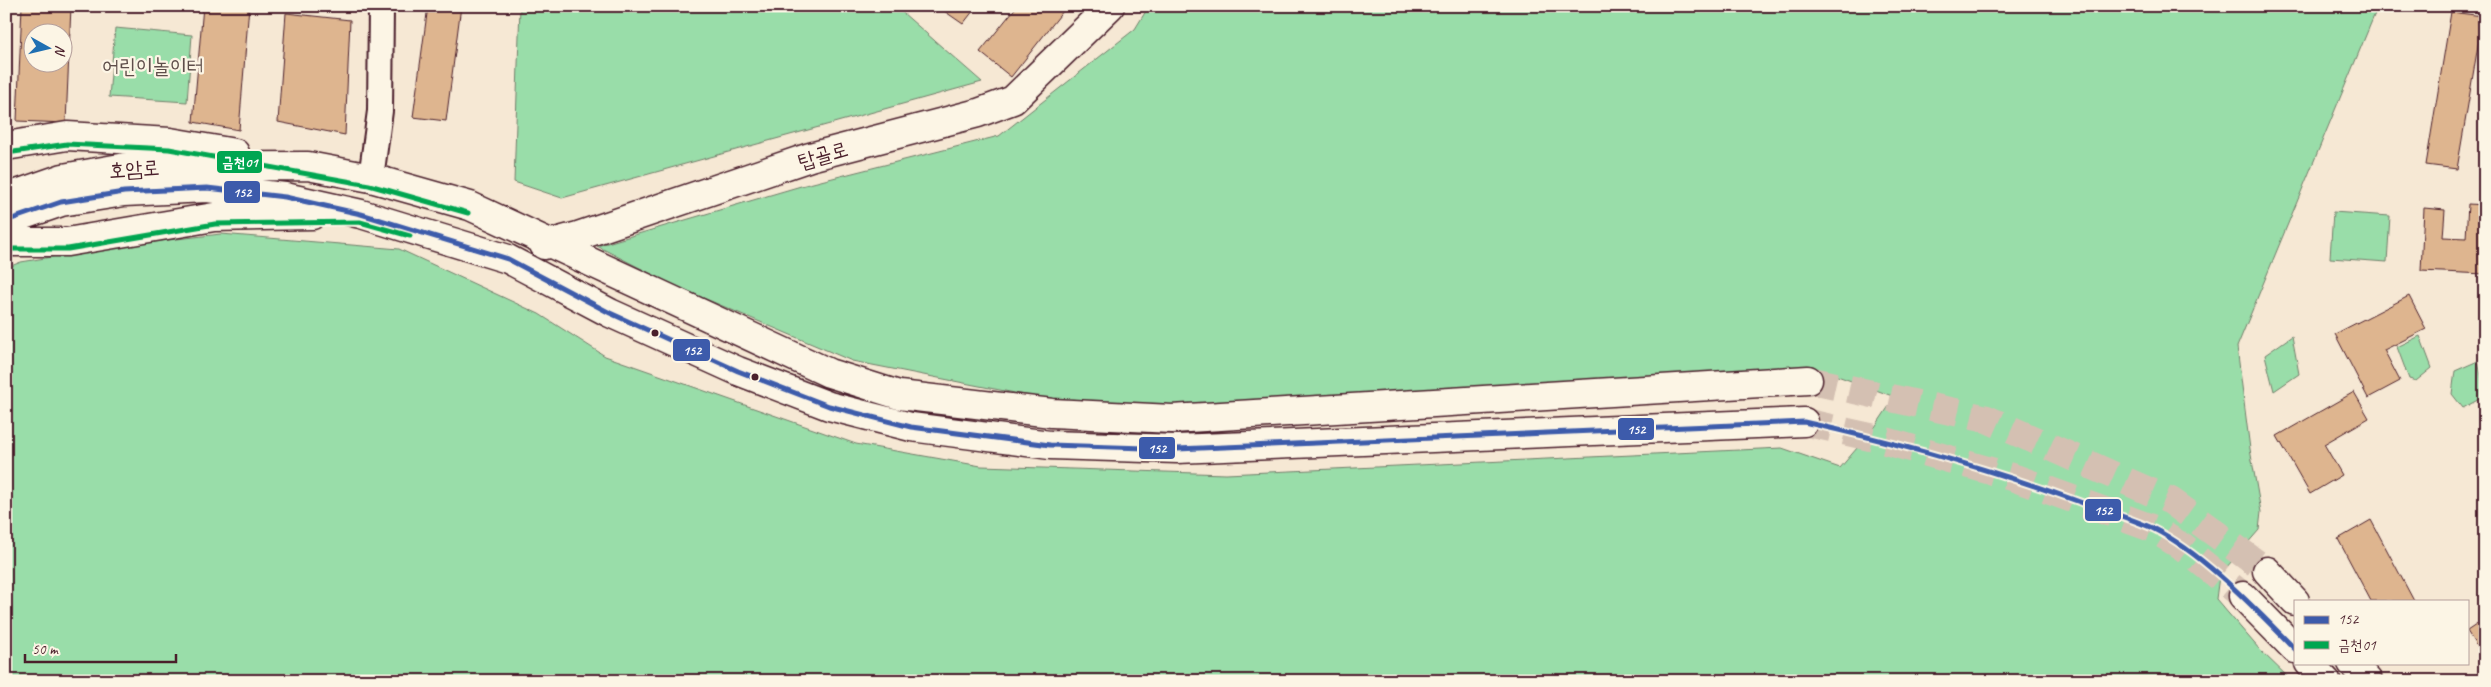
<svg xmlns="http://www.w3.org/2000/svg" width="2491" height="687" viewBox="0 0 2491 687" font-family="Caveat,'Poor Story',sans-serif">
	<style>
		.green { fill: #99dda9; stroke: #727e6a }
		.building { fill: #deb58f; stroke: #4a1f2b; fill-rule: evenodd }
		.lines { fill: none; stroke-linecap: round; stroke-linejoin: round }
		.secondary-tunnel { stroke: #d4c0b2; stroke-width: 28; stroke-dasharray: 28 14; stroke-linecap: butt }
		.street-casing { stroke: #4a1f2b; stroke-width: 28 }
		.secondary-casing { stroke: #4a1f2b; stroke-width: 31 }
		.street { stroke: #fcf5e5; stroke-width: 24 }
		.secondary { stroke: #fcf5e5; stroke-width: 28 }
		.bus-1-casing { stroke: #fcf5e5; stroke-width: 9 }
		.bus-2-casing { stroke: #fcf5e5; stroke-width: 9 }
		.bus-1 { stroke: #3d5bab; stroke-width: 5 }
		.bus-2 { stroke: #00a651; stroke-width: 5 }
		.bus-dot { fill: #4a1f2b; stroke: #fcf5e5; stroke-width: 2 }
		.labels { text-anchor: middle; dominant-baseline: central; stroke-width: 4.5; stroke-linejoin: round; paint-order: stroke }
		.park-label { font-size: 21px; fill: #5e4e4a; stroke: #fcf5e5 }
		.street-label { font-size: 21px; fill: #4a1f2b; stroke: #fcf5e5 }
		.line-badge { stroke: #fcf5e5; stroke-width: 2 }
		.badge-label { font-size: 14px; text-anchor: middle; font-weight: bold; fill: #fff }
	</style>
	<rect width="100%" height="100%" fill="#f6e8d4"/>
	<filter id="ink" filterUnits="userSpaceOnUse"><feTurbulence type="fractalNoise" baseFrequency=".02" numOctaves="2"/><feDisplacementMap in="SourceGraphic" scale="10" xChannelSelector="R" yChannelSelector="G"/><feConvolveMatrix kernelMatrix="1 2 1 2 8 2 1 2 1" color-interpolation-filters="sRGB"/></filter>
	<g filter="url(#ink)">
		<path class="green" d="M520 6H895L982 82 562 198 514 182Z
			M1149 6H2378L2237 347 2250 449 2261 512 2259 530 2219 576 2216 599 2260 650 2292 681H6V268L21 262 124 245 221 234 399 249 539 314 605 356 856 444 981 466 1226 474 1782 448 1840 468 1875 427 1895 397 1832 374 1715 373 1341 406 1071 404 852 361 673 285 597 246 801 186 999 136 1135 29Z
			M115 28 192 35 187 102 109 97Z
			M2333 212 2390 216 2387 262 2330 258Z
			M2292 336 2299 374 2274 391 2265 355Z
			M2420 336 2432 368 2416 381 2409 379 2397 347Z
			M2478 361 2485 396 2463 408 2452 394 2455 371Z"/>
		<path class="building" d="M22 6H71L66 123 17 121ZM32 32H62V62H32Z
			M203 6H249L239 130 193 122Z
			M428 6H461L446 121 413 117Z
			M937 6H977L963 24Z
			M1017 6H1067L1011 77 980 52Z
			M2451 12 2483 16 2457 169 2426 165Z
			M286 13 350 20 345 135 278 122Z
			M2468 204 2485 205V274L2421 271 2424 208 2445 210 2443 237 2466 238Z
			M2409 296 2426 329 2384 350 2400 381 2368 398 2335 334Z
			M2354 392 2369 418 2324 444 2342 475 2310 494 2277 436Z
			M2371 520 2414 601H2371L2338 539Z
			M2485 619V660L2467 631Z"/>
		<g class="lines">
			<path class="secondary-tunnel" d="M1808 380 1987 419 2171 501 2267 571
				M1804 422 1879 439 2015 478 2154 529 2184 548 2243 596"/>
			<g class="street-casing">
				<path id="street" d="M371 178 380 111 381 6"/>
			</g>
			<g class="secondary-casing">
				<path id="secondary" d="M6 146 67 136 170 142 235 153
					M6 198 63 178 126 167 308 166 371 178 470 206 829 373 899 395 1052 413 1172 419 1808 380
					M6 221 61 202 124 192 207 188 285 197 361 214 508 259 610 313 738 371 829 406 911 427 1050 445 1177 449 1804 422
					M11 242H67L214 217 312 215
					M544 245 578 236 810 157 978 113 1013 100 1110 6
					M2267 571 2295 601
					M2243 596 2295 649
					M2309 663 2326 681
					M2352 663 2368 681"/>
			</g>
			<use href="#street" class="street"/>
			<use href="#secondary" class="secondary"/>
			<g class="bus-1-casing">
				<path id="bus-1" d="M6 221 61 202 124 192 207 188 285 197 361 214 508 259 610 313 738 371 829 406 911 427 1050 445 1177 449 1804 422C1898 443 1990 469 2080 502 2104 511 2131 518 2154 529 2204 554 2255 609 2295 649"/>
			</g>
			<g class="bus-2-casing">
				<path id="bus-2" d="M7 153 67 144 169 149 369 185 468 213
					M6 249H68L215 224 360 222 410 236"/>
			</g>
			<use href="#bus-1" class="bus-1"/>
			<use href="#bus-2" class="bus-2"/>
		</g>
	</g>
	<g class="bus-dot">
		<circle cx="655" cy="333" r="4.5"/>
		<circle cx="755" cy="377" r="4.5"/>
	</g>
	<g class="labels">
		<g class="park-label">
			<text x="153" y="66">어린이놀이터</text>
		</g>
		<g class="street-label">
			<text transform="translate(823 155) rotate(-16)">탑골로</text>
			<text transform="translate(134 169) rotate(-4)">호암로</text>
		</g>
	</g>
	<g class="line-badge">
		<rect x="216" y="150" width="47" height="24" rx="5" fill="#00a651"/>
		<rect x="223" y="180" width="38" height="24" rx="5" fill="#3d5bab"/>
		<rect x="672" y="338" width="39" height="24" rx="5" fill="#3d5bab"/>
		<rect x="1617" y="417" width="38" height="24" rx="5" fill="#3d5bab"/>
		<rect x="1138" y="436" width="38" height="24" rx="5" fill="#3d5bab"/>
		<rect x="2084" y="498" width="38" height="24" rx="5" fill="#3d5bab"/>
	</g>
	<g class="badge-label">
		<text x="240" y="167">금천01</text>
		<text x="242" y="197">152</text>
		<text x="692" y="355">152</text>
		<text x="1636" y="434">152</text>
		<text x="1157" y="453">152</text>
		<text x="2103" y="515">152</text>
	</g>
	<rect width="2491" height="687" fill="none" stroke="#fcf5e5" stroke-width="25"/>
	<rect x="12" y="12" width="2466" height="662" fill="none" stroke="#4a1f2b" stroke-width="2" filter="url(#ink)"/>
	<rect x="2294" y="600" width="175" height="65" fill="#fcf5e5" stroke="#b59f9b"/>
	<rect x="2304" y="616" width="25" height="8" fill="#3d5bab" stroke="#b59f9b"/>
	<text x="2338" y="624" font-size="15" fill="#4a1f2b">152</text>
	<rect x="2304" y="641" width="25" height="8" fill="#00a651" stroke="#b59f9b"/>
	<text x="2338" y="650" font-size="15" fill="#4a1f2b">금천01</text>
	<g transform="translate(48 48) rotate(98)"><circle r="24" fill="#fcf5e5" stroke="#b59f9b"/>
	<path d="M0-4L9 19L0 12L-9 19Z" fill="#1f6fb2"/>
	<text y="-8" font-size="14" font-weight="bold" text-anchor="middle" fill="#4a1f2b">N</text>
	</g>
	<path d="M25 654v8h151v-8" fill="none" stroke="#4a1f2b" stroke-width="2.5"/>
	<text x="32" y="654" font-size="15" fill="#4a1f2b" stroke="#fcf5e5" stroke-width="4" paint-order="stroke">50 m</text>
</svg>
